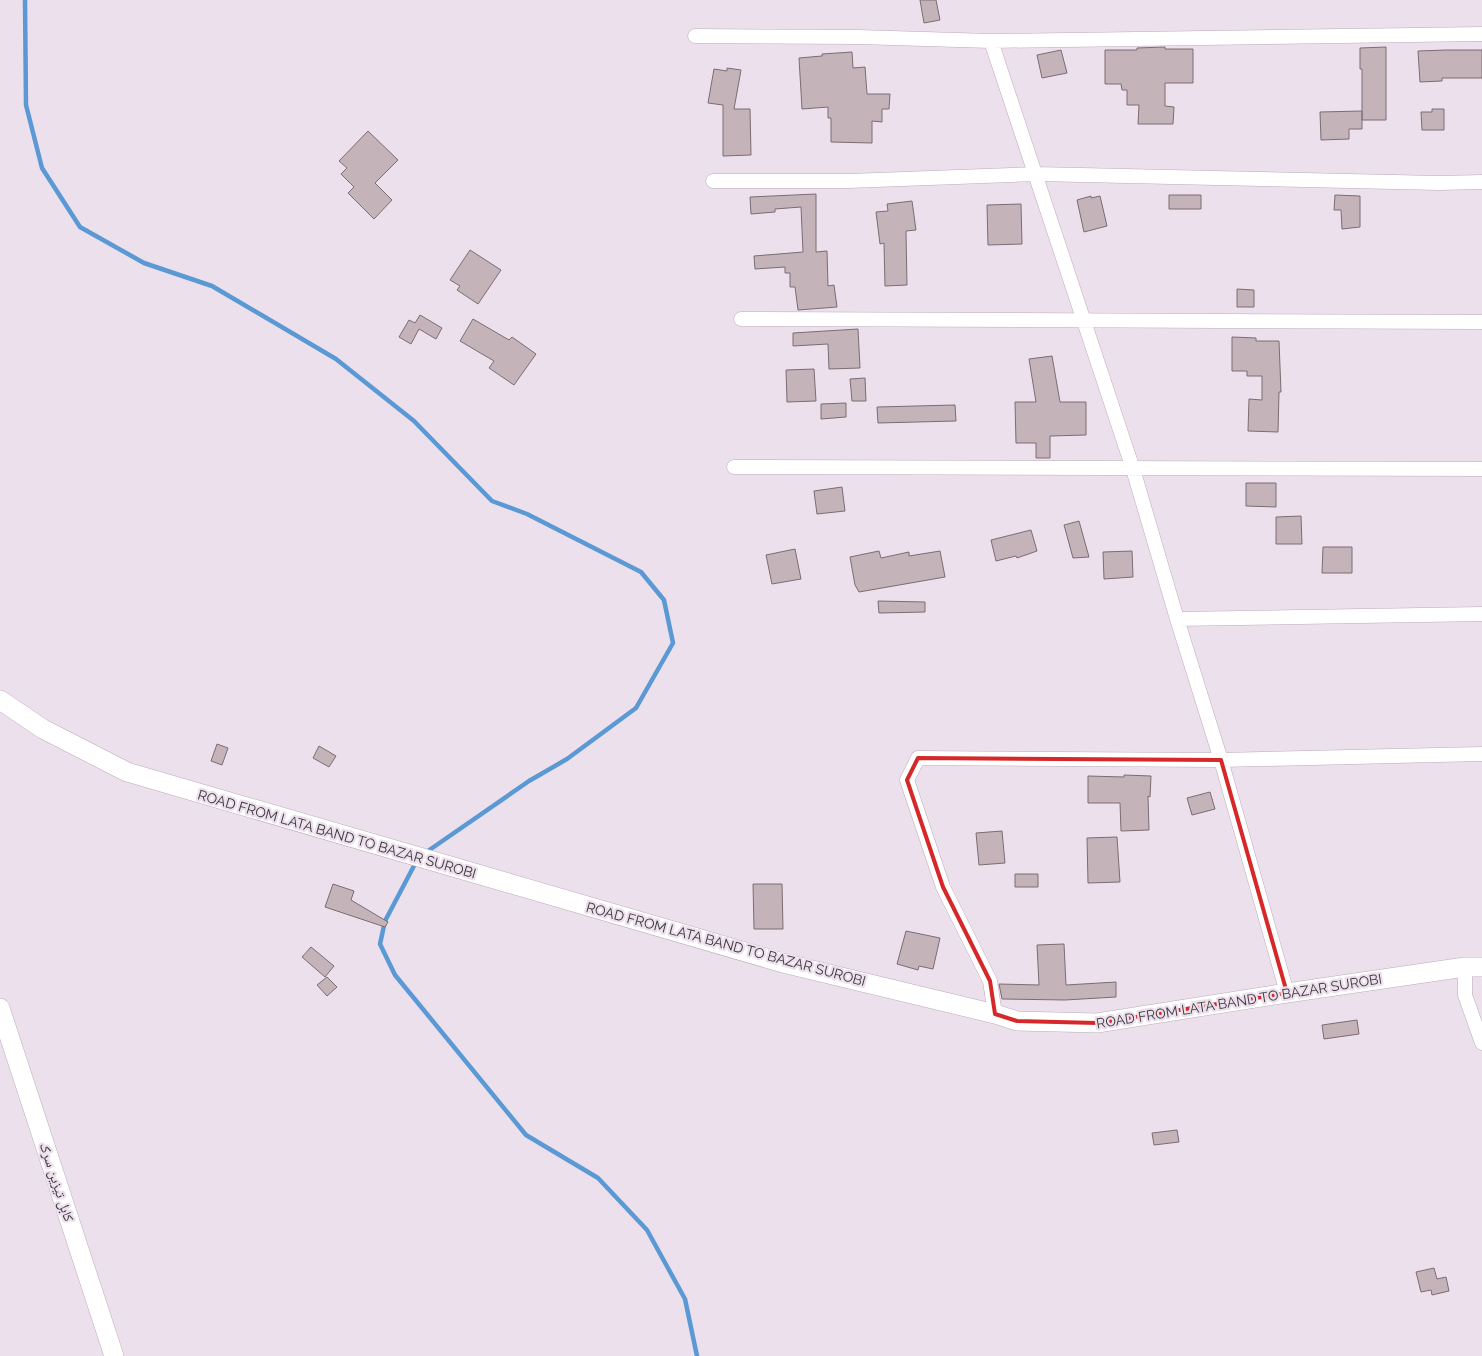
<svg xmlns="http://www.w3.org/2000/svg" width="1482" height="1356" viewBox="0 0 1482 1356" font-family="Raleway,'Noto Naskh Arabic',sans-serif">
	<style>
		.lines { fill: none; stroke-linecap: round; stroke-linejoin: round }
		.stream { stroke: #5a99d3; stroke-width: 4.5 }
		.building { fill: #c5b3ba; stroke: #7c6c72 }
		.street-casing { stroke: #b9acb8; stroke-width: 15 }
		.secondary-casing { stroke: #b9acb8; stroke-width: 20 }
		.street { stroke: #fff; stroke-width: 14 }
		.secondary { stroke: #fff; stroke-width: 19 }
		.marked { fill: none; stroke: #d62828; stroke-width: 4; stroke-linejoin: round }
		.labels { text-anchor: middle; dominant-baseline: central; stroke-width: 4.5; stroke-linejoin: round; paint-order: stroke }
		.street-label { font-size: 14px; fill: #3b363b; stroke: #ede0ed }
	</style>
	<rect width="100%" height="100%" fill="#ede0ed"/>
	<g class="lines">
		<path class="stream" d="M25 0 26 105 42 168 80 227 144 263 212 286 336 359 414 421 492 501 527 514 641 572 664 600 673 643 636 708 567 759 529 781 425 853
			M416 862 385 921 380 944 395 975 526 1135 598 1178 647 1230 685 1299 697 1356"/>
	</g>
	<path class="building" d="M920 0H936L940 20 924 23Z
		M1165 47V49H1193V83H1165V106L1174 107 1173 124H1138L1139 105H1127V90H1122L1121 84H1105V50H1137V48Z
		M1386 47V120H1362V69H1360V48Z
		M1061 50 1067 73 1042 78 1037 55Z
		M1446 50H1482V78H1442V81L1420 82 1418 51Z
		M852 52 853 68 865 67 867 94H890L889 109H882V122L872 121V143L831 142V118H828V107L802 109 799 58 822 56V54Z
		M727 68 741 70 734 109H750L751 155 723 156V105L708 103 714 69 727 71Z
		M1432 109H1444V130H1422L1421 112H1432Z
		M1362 111V129H1349V139L1321 140 1320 112Z
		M368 131 398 160 375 183 392 200 374 219 348 193 354 187 341 174 347 168 339 161Z
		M816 194V252L827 251 828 286 834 285 837 307 798 310 795 287H790V273H785V267L755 269 754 256 803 252 801 207 775 209V212L751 214 750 197Z
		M1169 195H1201V209H1169Z
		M1335 195 1360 196V227L1342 229 1341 210H1334Z
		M1091 196V198L1100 196 1107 226 1084 232 1077 200Z
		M912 201 916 230 906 231 907 285 885 286 884 243 880 244 876 212 888 211 887 204Z
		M1021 204 1022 244 988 245 987 205Z
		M470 250 501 270 478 304 457 290 460 286 450 280Z
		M1237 289 1254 290V307H1237Z
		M420 315 442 328 436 339 419 329 411 344 399 337 409 320 415 323Z
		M473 319 509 340 512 337 536 354 514 385 489 368 494 361 460 341Z
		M858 329 860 368 829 369 828 344 793 346V333Z
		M1232 337 1256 338V341H1279L1281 392H1279L1278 432 1248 431 1249 399 1262 400V376H1247V371H1232Z
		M1052 356 1060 402H1086V435L1050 436V458H1036V443H1016L1015 402H1036L1029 359Z
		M814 369 816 401 787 402 786 370Z
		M865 378 866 401H852L850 379Z
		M846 403V417L821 419V404Z
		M955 405 956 421 878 423 877 407Z
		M1246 483H1276V507L1246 506Z
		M842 487 845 511 817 514 814 491Z
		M1301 516 1302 544H1276V517Z
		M1079 521 1089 557 1073 558 1064 525Z
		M1031 530 1037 551 1017 558 1016 556 996 561 991 540Z
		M1323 547H1352V573H1322Z
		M795 549 801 579 772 584 766 555Z
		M879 551 881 558 909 552V556L940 551 945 577 859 592 855 585 850 557Z
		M1132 551 1133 577 1104 579 1103 552Z
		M878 601 925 602V612L879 613Z
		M217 744 228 748 222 765 211 761Z
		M319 746 336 756 329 767 313 758Z
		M1124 775 1151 776 1150 797 1148 796 1149 830 1121 831 1120 803H1088V776L1124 777Z
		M1210 792 1215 809 1192 815 1187 798Z
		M1002 831 1005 863 979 865 976 833Z
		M1117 837 1120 882 1088 883 1087 838Z
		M1015 874H1038V887H1015Z
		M333 884 354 891 351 900 388 922 385 927 325 907Z
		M753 884H782L783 929H754Z
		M906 931 940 938 933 969 919 966 918 970 897 964Z
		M1064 944 1066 985 1116 982V997L1065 1000 1002 999 999 984 1039 985 1037 945Z
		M311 947 334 966 325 977 302 957Z
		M327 977 337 987 327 996 317 985Z
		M1357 1020 1359 1034 1324 1039 1322 1025Z
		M1177 1130 1179 1142 1154 1145 1152 1133Z
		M1434 1268 1437 1279 1446 1277 1449 1291 1432 1295 1431 1290 1421 1292 1416 1272Z"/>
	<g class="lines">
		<g class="street-casing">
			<path id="street" d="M695 36 858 37 991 41 1482 34
				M991 41 1133 469 1177 619 1221 760 1287 993
				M713 181H849L1036 174 1439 183 1482 182
				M741 319 1482 322
				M734 467 1482 469
				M1177 619 1482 614
				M1465 967V995L1482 1043
				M995 1014 990 981 943 887 907 780 918 758 1221 760 1482 754"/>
		</g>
		<g class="secondary-casing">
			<path id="secondary" d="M0 700 43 729 127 772 783 963 995 1014 1017 1021 1097 1023 1287 993 1465 967H1482
				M0 1008 114 1356"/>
		</g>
		<use href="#street" class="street"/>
		<use href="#secondary" class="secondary"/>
	</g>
	<path class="marked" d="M918 758 1221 760 1287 993 1097 1023 1017 1021 995 1014 990 981 943 887 907 780Z"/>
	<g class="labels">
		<g class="street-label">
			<text transform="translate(337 834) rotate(16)">ROAD FROM LATA BAND TO BAZAR SUROBI</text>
			<text transform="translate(726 944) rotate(15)">ROAD FROM LATA BAND TO BAZAR SUROBI</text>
			<text transform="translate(1239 1001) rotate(-9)">ROAD FROM LATA BAND TO BAZAR SUROBI</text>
			<text transform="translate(57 1182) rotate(72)">کابل تیزین سرک</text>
		</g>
	</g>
</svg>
